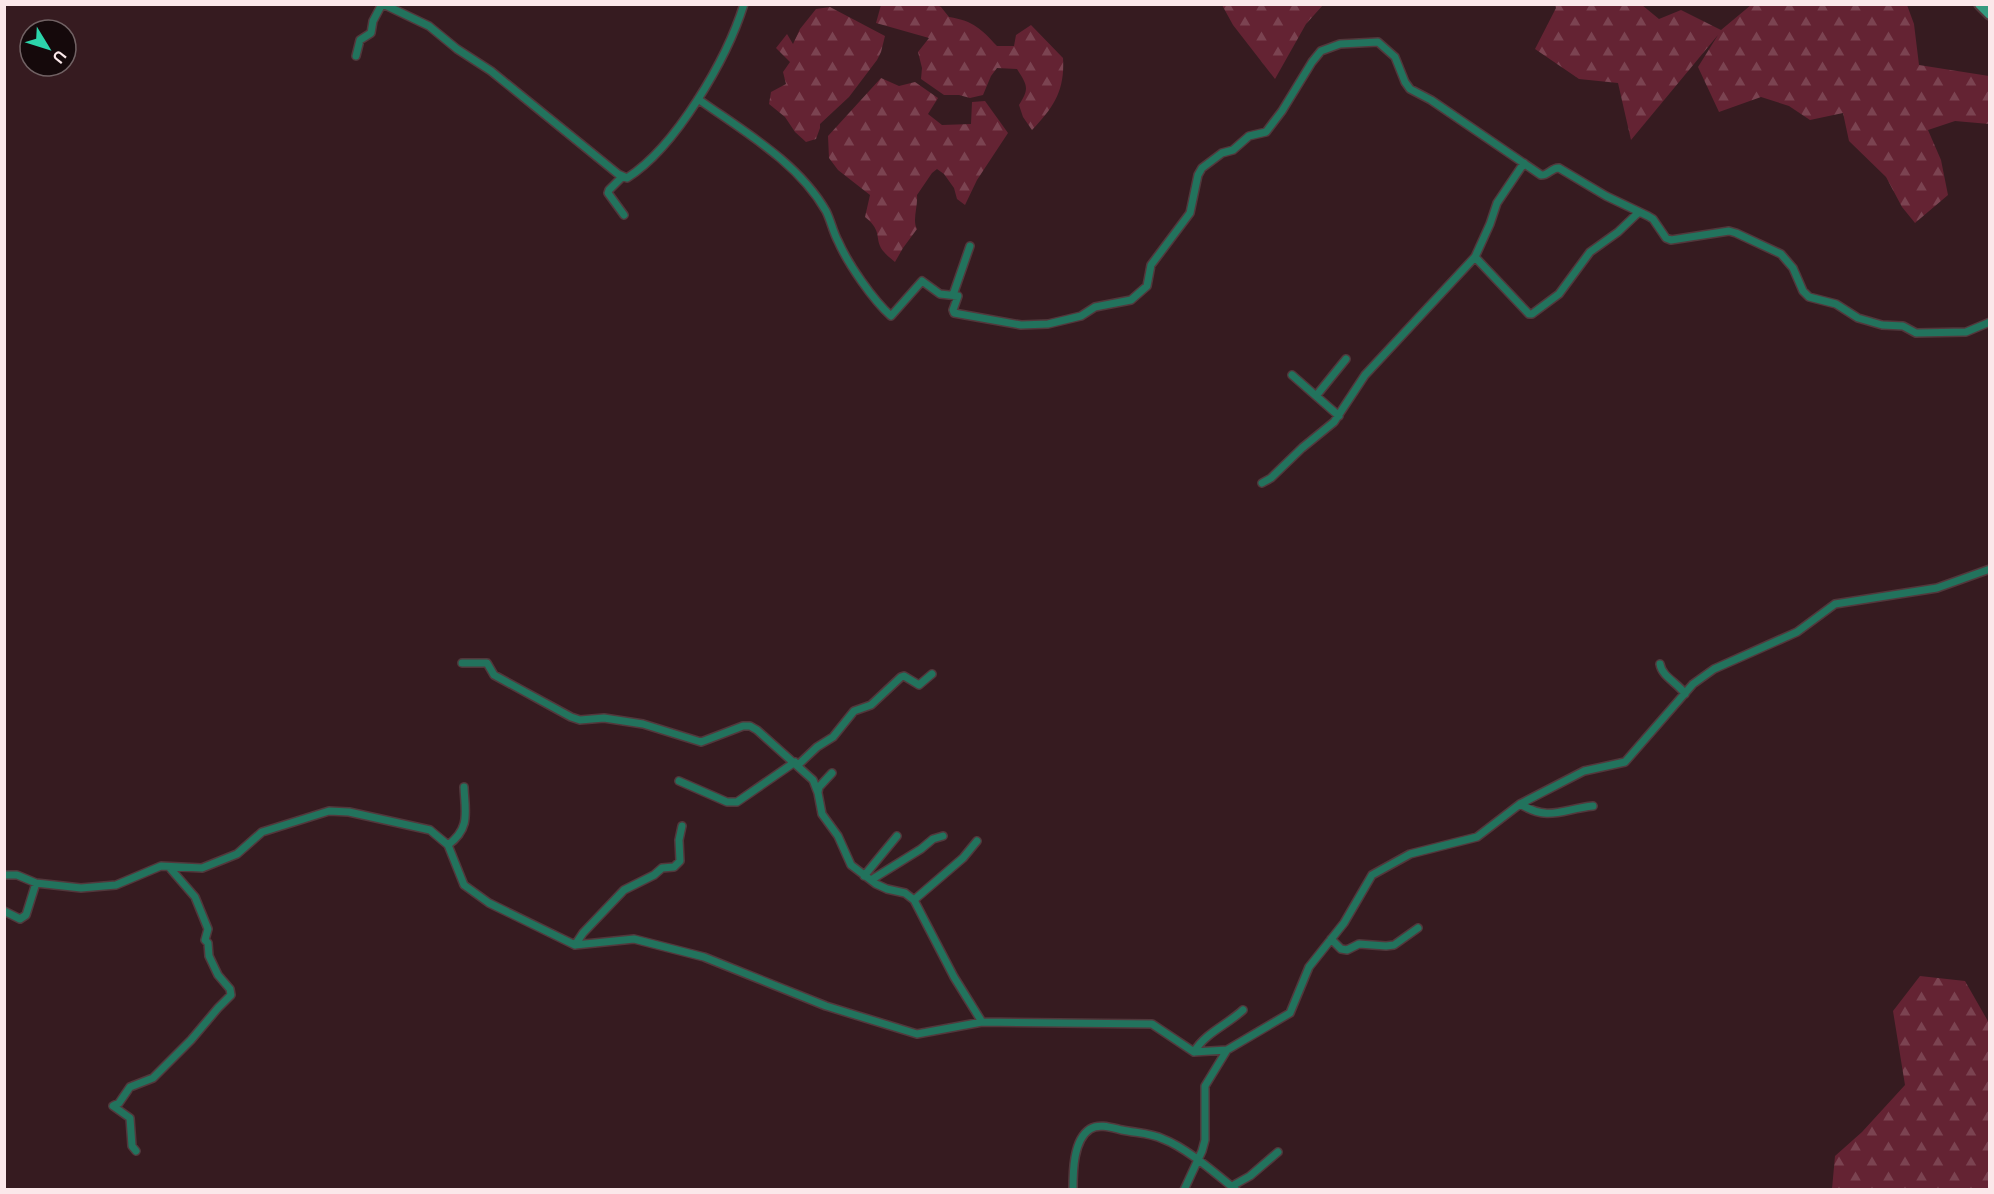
<svg xmlns="http://www.w3.org/2000/svg" width="1994" height="1194" viewBox="0 0 1994 1194" font-family="Figtree,sans-serif">
	<style>
		.forest { fill: url(#forest-firs) }
		.lines { fill: none; stroke-linecap: round; stroke-linejoin: round }
		.street-casing { stroke: #52383c; stroke-width: 10 }
		.secondary-casing { stroke: #52383c; stroke-width: 14 }
		.street { stroke: #22735d; stroke-width: 7 }
		.secondary { stroke: #369a7f; stroke-width: 10 }
	</style>
	<defs>
		<pattern id="forest-firs" width="22" height="20" patternUnits="userSpaceOnUse" patternTransform="scale(1.5)"><rect width="22" height="20" fill="#642333"/><path d="M5 1l3.5 6h-7zM16 11l3.5 6h-7z" fill="#7b4351"/></pattern>
	</defs>
	<rect width="100%" height="100%" fill="#361b20"/>
	<path class="forest" d="M881 5 935 4 941 7 949 17C974 21 981 29 997 46H1014L1016 35 1031 25 1063 58C1065 90 1054 107 1032 130L1023 117 1019 105C1030 88 1027 85 1017 69L997 68 991 76 983 95 970 98 959 95H944L921 79 922 68 918 52 929 38 876 23Z
		M1222 5H1323L1306 24 1275 79 1233 25Z
		M1555 5H1642L1659 19 1681 10 1721 30 1751 5H1907L1914 24 1919 65 1989 76V124L1955 121 1928 130 1941 160 1948 195 1915 223 1902 207 1886 177 1849 141 1843 113 1810 120 1789 106 1761 97 1719 112 1698 67 1718 35 1631 140 1618 83 1579 79 1535 49 1556 8Z
		M830 7 885 36 881 52 877 60 849 97 820 124V128L816 139 806 142 795 132 785 117 769 104 771 92 786 84 783 72 790 62 776 48 787 34 793 44 800 29 816 9Z
		M881 78 899 86 915 82 938 98 928 114 942 125 971 124 972 102 985 101 1008 133 977 180 965 205 957 199 954 188 944 174 937 169 932 173 917 195C918 207 912 220 917 229L903 248 895 262C892 259 887 256 884 252 873 239 884 232 865 217L870 195 838 170 829 158 828 136Z
		M1920 976 1965 981 1989 1023V1189H1832L1835 1156 1862 1132 1905 1085 1893 1011Z"/>
	<g class="lines">
		<g class="street-casing">
			<path id="street" d="M383 4 429 26 457 49 491 71 618 174 627 178C676 147 727 59 744 4
				M356 56 360 40 371 33 373 21 382 4
				M698 99C743 131 798 162 826 211 831 221 833 232 838 241 848 264 873 300 891 316L922 281 940 294 958 296 953 310 954 313 1021 325 1048 324 1081 316 1095 307 1131 300 1147 286 1151 265 1190 213 1198 175 1202 168 1222 153 1233 150 1249 136 1266 132 1282 111 1312 62 1321 51 1340 44 1378 42 1395 57 1405 82 1410 89 1431 100 1541 175C1548 176 1552 167 1559 168L1606 196 1648 216 1653 219 1666 238 1671 240 1729 231 1736 233 1781 254 1793 268 1803 291 1809 297 1836 304 1858 318 1882 325 1903 326 1916 333 1966 332 1990 322
				M1524 163 1497 203 1490 224 1475 257 1529 314H1532L1559 294 1590 252 1618 232 1639 212
				M622 177 609 190 608 193 624 215
				M953 295 970 246
				M1292 375 1339 416
				M1316 396 1346 359
				M1262 483 1271 478 1302 448 1334 422 1365 375 1475 257
				M462 663H487L494 675 571 717 580 720 604 718 643 724 701 742 743 726H750L757 730 813 780 818 793 822 814 838 836 851 865 876 884 887 889 905 893 914 900 954 977 982 1022
				M1660 664C1662 677 1678 683 1685 694
				M798 765 817 747 833 737 854 711 871 705 901 677 904 676 919 685 932 674
				M679 781 727 802H737L795 762
				M818 792 819 787 832 773
				M1520 804C1550 822 1562 809 1593 806
				M448 845C471 828 465 812 464 787
				M4 875H17L36 883 81 888 116 885 161 866 202 868 237 854 262 832 329 811 349 812 430 830 448 845 464 885 489 903 575 945 634 939 704 957 826 1006 917 1034 982 1022 1152 1024 1194 1052 1227 1050 1290 1013 1309 967 1344 923 1372 875 1410 854 1477 837 1520 804 1584 771 1625 762 1693 684 1714 669 1797 632 1835 604 1937 588 1990 569
				M864 876 897 836
				M871 880 921 849 933 839 943 836
				M914 900 963 858 977 841
				M4 911 20 919 26 915 36 883
				M1331 939 1341 949 1347 950 1359 944 1386 946 1394 945 1418 928
				M575 945 583 933 624 890 654 875 662 868 674 867 680 861 679 840 682 826
				M1194 1052C1205 1033 1227 1025 1243 1010
				M136 1151 132 1146 130 1118 113 1106 119 1103 130 1087 153 1078 191 1040 218 1008 231 995 230 989 218 975 209 956 208 943 205 940 208 929 195 897 169 867
				M1232 1186 1250 1176 1278 1152
				M1073 1190C1073 1172 1073 1140 1090 1129 1099 1123 1113 1128 1122 1130 1136 1133 1151 1133 1163 1139 1187 1148 1216 1174 1236 1190
				M1184 1190 1202 1151 1205 1140V1086L1227 1050"/>
		</g>
		<g class="secondary-casing">
			<path id="secondary" d="M1980 4 1990 14"/>
		</g>
		<use href="#street" class="street"/>
		<use href="#secondary" class="secondary"/>
	</g>
	<rect width="1994" height="1194" fill="none" stroke="#fbe8ea" stroke-width="12"/>
	<g transform="translate(48 48) rotate(128)"><circle r="28" fill="#15090b" stroke="#716264" stroke-width="1.5"/>
	<path d="M0-4.5L10 22L0 15L-10 22Z" fill="#2cd5ab"/>
	<text y="-9" font-size="16" font-weight="bold" text-anchor="middle" fill="#fbe8ea">U</text>
	</g>
</svg>
